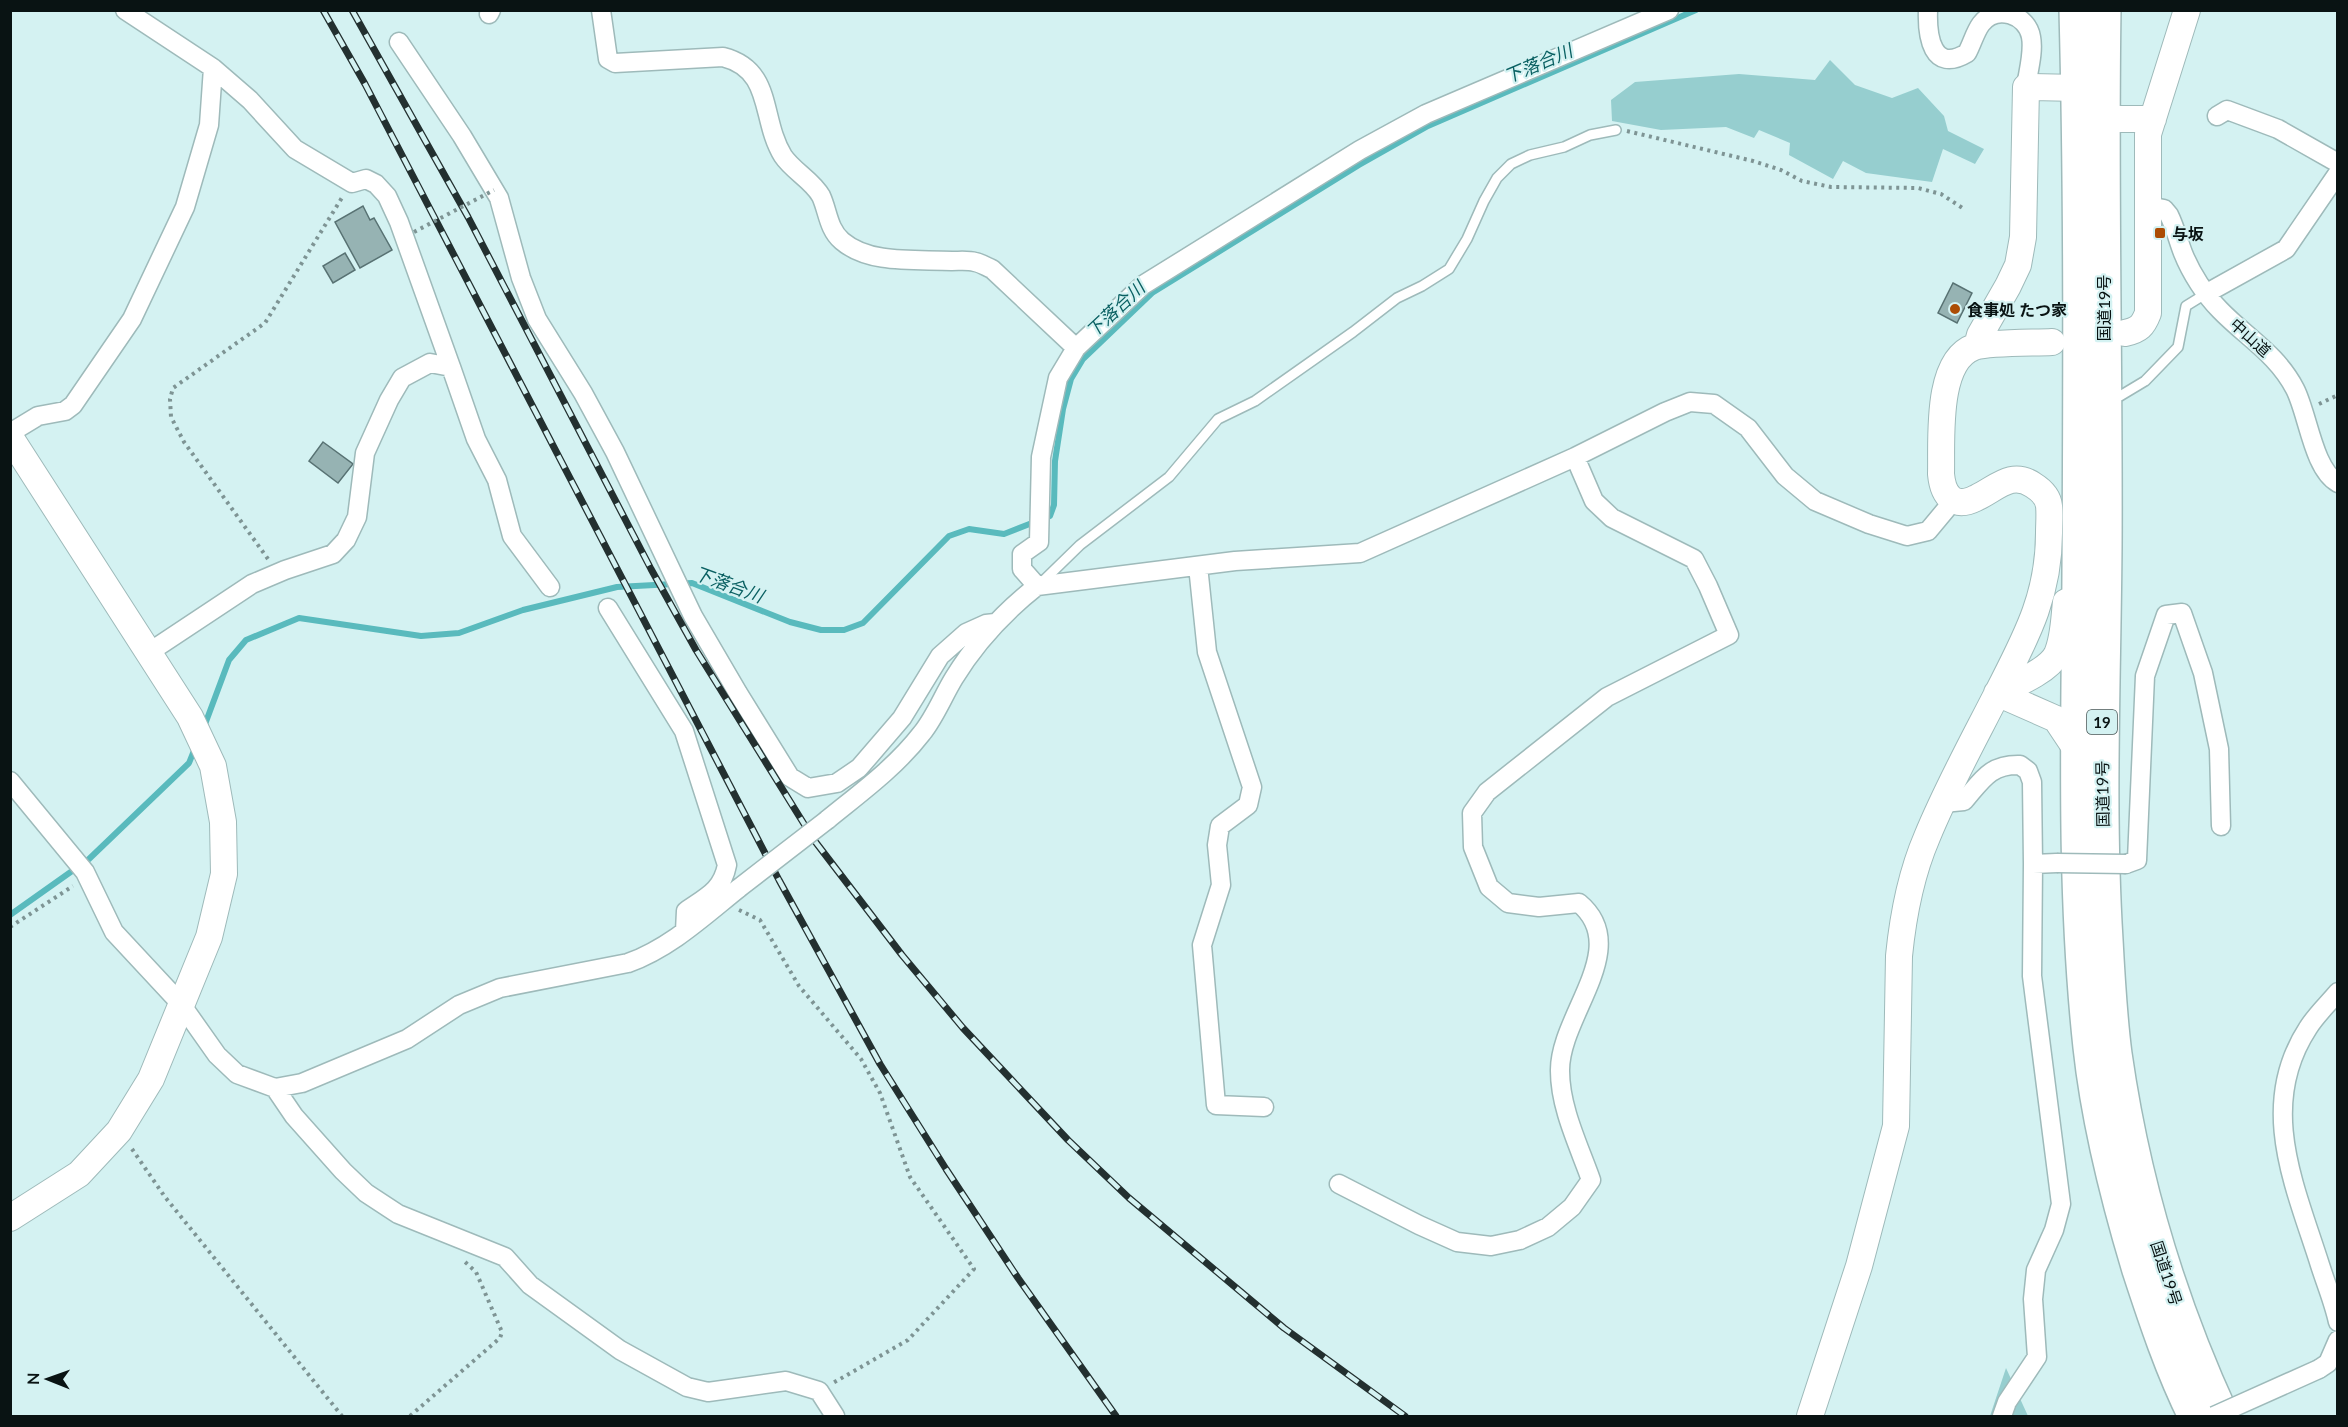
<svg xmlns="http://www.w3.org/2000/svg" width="2348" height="1427" viewBox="0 0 2348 1427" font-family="Lato,'Noto Sans JP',sans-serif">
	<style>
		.green { fill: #96cecf }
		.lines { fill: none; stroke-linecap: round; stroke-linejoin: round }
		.stream { stroke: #59babd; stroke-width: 6 }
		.building { fill: #96b3b3; stroke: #587273; stroke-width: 1.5 }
		.lane-casing { stroke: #9ebaba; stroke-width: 12 }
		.street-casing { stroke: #9ebaba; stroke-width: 21 }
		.secondary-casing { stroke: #9ebaba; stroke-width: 28 }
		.highway-casing { stroke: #9ebaba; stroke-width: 36 }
		.path { stroke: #7e9494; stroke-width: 4; stroke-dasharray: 3 4.5; stroke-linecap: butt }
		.lane { stroke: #fff; stroke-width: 9 }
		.street { stroke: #fff; stroke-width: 18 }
		.secondary { stroke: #fff; stroke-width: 26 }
		.highway { stroke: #fff; stroke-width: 33 }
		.rail-casing { stroke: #233030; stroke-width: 7 }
		.rail { stroke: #d4f2f2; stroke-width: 4.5; stroke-dasharray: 14; stroke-linecap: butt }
		.street-bridge-casing { stroke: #9ebaba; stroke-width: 21; stroke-linecap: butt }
		.path-bridge { stroke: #7e9494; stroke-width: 4; stroke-dasharray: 3 4.5; stroke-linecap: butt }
		.street-bridge { stroke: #fff; stroke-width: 18 }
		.poi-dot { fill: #ac4c04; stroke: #d4f2f2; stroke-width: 2 }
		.labels { text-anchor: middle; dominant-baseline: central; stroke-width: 4.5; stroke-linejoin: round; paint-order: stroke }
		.shield { fill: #d4f2f2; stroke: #465656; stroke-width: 1.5 }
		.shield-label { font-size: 15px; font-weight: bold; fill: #091313 }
		.poi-label { font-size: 16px; font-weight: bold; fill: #091313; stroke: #d4f2f2; text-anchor: start }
		.street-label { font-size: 16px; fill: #091313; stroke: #d4f2f2 }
		.water-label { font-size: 18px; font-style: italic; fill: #0a6062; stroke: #d4f2f2 }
	</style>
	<rect width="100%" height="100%" fill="#d4f2f2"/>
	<path class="green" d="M1830 60 1855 85 1892 98 1918 88 1944 116 1948 131 1984 149 1975 164 1943 149 1932 182 1866 173 1843 161 1833 179 1789 155 1790 143 1759 130 1754 138 1726 127 1661 130 1612 121 1611 100 1635 82 1739 74 1815 80Z
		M2006 1368 2028 1416H1990Z"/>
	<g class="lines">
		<path class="stream" d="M204 727 229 660 246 640 299 618 421 636 459 633 523 610 617 587 692 583 790 622 821 630H844L863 623 949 536 969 529 1004 534 1050 516 1054 505 1055 461 1063 409 1071 379 1083 359 1152 293 1359 165 1428 126 1696 10
			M10 915 89 859 189 763 195 748"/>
	</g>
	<path class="building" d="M363 206 370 220 374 218 392 250 360 268 335 222Z
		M345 253 355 270 333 283 323 266Z
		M1953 283 1972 293 1957 323 1938 313Z
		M323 442 353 464 338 483 309 461Z"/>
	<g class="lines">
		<g class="lane-casing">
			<path id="lane" d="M2120 396 2145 381 2178 347 2186 306 2207 293
				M1040 584 1080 545 1169 477 1218 419 1255 401 1353 332 1397 298 1422 286 1449 269 1467 239 1484 201 1497 178 1511 164 1530 155 1564 147 1590 135 1616 130"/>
		</g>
		<g class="street-casing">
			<path id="street" d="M125 10 213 68 250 100 295 149 352 183 366 179 376 184 387 196 399 222 451 367 430 363 402 378 389 400 365 453 357 517 346 540 333 554 285 570 252 584 148 653
				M601 10 608 59 615 63 723 57C774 70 760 119 783 156 793 171 812 180 821 196 828 211 828 229 842 241 870 265 918 259 952 261 960 261 968 260 975 262 981 263 987 267 992 269L1076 348
				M1928 10C1927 36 1932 74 1967 53 1972 44 1975 32 1981 24 1996 4 2027 14 2031 37 2034 52 2028 72 2026 87
				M489 14 491 10
				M399 42 462 136 499 198 521 278 537 319 583 393 615 452 693 616 738 693 790 777 808 788 837 783 859 768 902 718 940 656 966 633 986 624 995 623
				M2217 116 2227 110 2278 129 2338 163
				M2148 206 2164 209 2169 215C2175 227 2178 240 2183 253 2191 273 2205 295 2220 310 2246 337 2277 354 2295 389 2308 414 2313 469 2338 483
				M2207 293 2286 249 2338 173
				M451 367 476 439 497 480 512 536 550 587
				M10 433 38 416 65 411 73 405 132 319 185 207 209 125 213 68
				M1198 566 1207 652 1252 787 1248 805 1220 826 1217 845 1221 885 1202 945 1216 1105 1264 1107
				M1037 586 1022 569V554L1039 542 1041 457 1058 378 1076 348 1143 285 1360 150 1426 114 1669 10
				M608 608 684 731 727 865C722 891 706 897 686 911L685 931
				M10 781 85 872 114 932 181 1004 217 1055 237 1074 275 1088 302 1083 407 1039 459 1005 500 988 628 963C670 948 704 916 739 888
				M1943 803 1964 801C1982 780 1990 764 2020 765L2028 771 2032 782 2033 864 2057 863
				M827 820C860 793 895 768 922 733 935 717 943 696 954 678 976 642 1004 612 1037 586L1235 561 1360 553 1575 457 1665 412 1690 402 1714 404 1748 428 1785 476 1815 501 1869 524 1907 536 1928 531 1953 501
				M2126 864 2137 860 2145 676 2166 615 2182 613 2203 673 2219 749 2221 826
				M2338 992C2328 1004 2316 1015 2308 1028 2257 1106 2295 1186 2320 1265 2326 1284 2334 1303 2338 1322
				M275 1088 294 1116 343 1171 366 1193 398 1214 505 1257 530 1285 620 1350 687 1387 708 1392 786 1381 819 1391 835 1416
				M1339 1184 1419 1225 1457 1242 1491 1246 1520 1240 1548 1227 1572 1207 1591 1180C1579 1146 1560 1108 1560 1071 1559 1016 1633 948 1579 903L1539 907 1508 903 1489 887 1473 847 1472 813 1487 792 1607 697 1729 635 1708 586 1694 559 1612 518 1594 501 1575 457
				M2319 1369 2328 1363 2338 1340
				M2002 1416 2007 1402 2037 1357 2033 1299 2036 1270 2054 1230 2061 1204 2032 976 2033 864"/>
		</g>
		<g class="secondary-casing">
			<path id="secondary" d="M2102 119H2153
				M2125 333C2139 330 2143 326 2148 313V134L2187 10
				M1977 346 1980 335 2008 286 2018 265 2023 237 2026 87 2078 88
				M10 437 190 717 213 766 223 822 224 874 209 937 151 1079 119 1131 79 1174 10 1218
				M1997 693C2014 685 2049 671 2057 654 2064 638 2064 619 2066 602
				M1997 693 2056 719 2076 749
				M1810 1416 1859 1266 1896 1126 1899 956C1903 916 1911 874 1927 837 1947 788 1973 741 1997 694 2025 639 2049 597 2049 533 2049 524 2050 514 2049 506 2048 496 2041 490 2033 485 2011 470 1996 489 1976 498 1954 509 1943 496 1941 474 1942 441 1935 361 1974 347 1989 342 2033 343 2052 342"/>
		</g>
		<g class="highway-casing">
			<path id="highway" d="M2076 10C2081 199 2080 387 2079 575 2078 732 2073 890 2090 1047 2098 1122 2117 1197 2139 1270 2155 1319 2172 1370 2195 1416
				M2104 10C2101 189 2106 368 2105 547 2104 678 2098 809 2106 940 2108 978 2110 1016 2115 1054 2133 1180 2169 1301 2222 1416"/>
		</g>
		<path class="path" d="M1627 131 1753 161 1781 170 1802 181 1831 187 1918 188 1941 194 1964 209
			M2319 404 2338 395
			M268 559 184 442 171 417 170 399 173 388 265 323 343 196
			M739 910 760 920 799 986 861 1059 880 1093 910 1177 974 1269 908 1340 833 1383
			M10 927 73 886
			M132 1149 165 1197 342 1416
			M410 1416 500 1338 502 1332 476 1272 464 1261"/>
		<use href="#lane" class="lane"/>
		<use href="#street" class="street"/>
		<use href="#secondary" class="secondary"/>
		<use href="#highway" class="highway"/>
		<g class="rail-casing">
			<path id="rail" d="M323 10 365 84 779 880 880 1064 946 1169 1018 1278 1116 1416
				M352 10 468 217 651 569 696 650 814 840 902 955 963 1028 1068 1140 1129 1198 1284 1328 1405 1416"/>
		</g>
		<use href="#rail" class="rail"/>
		<g class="street-bridge-casing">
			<path id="street-bridge" d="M2057 863 2126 864
				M739 888 827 820
				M2214 1416 2319 1369"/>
		</g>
		<path class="path-bridge" d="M414 232 494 190"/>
		<use href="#street-bridge" class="street-bridge"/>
	</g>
	<g class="poi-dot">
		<rect x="2154" y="227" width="12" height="12" rx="3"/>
		<circle cx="1955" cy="309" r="6"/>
	</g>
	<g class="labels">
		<rect class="shield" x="2087" y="710" width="30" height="24" rx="4.5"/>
		<g class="shield-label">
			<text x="2102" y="722">19</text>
		</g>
		<g class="poi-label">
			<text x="2172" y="233">与坂</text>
			<text x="1967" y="309">食事処 たつ家</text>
		</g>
		<g class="street-label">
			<text transform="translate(2103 308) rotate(-90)">国道19号</text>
			<text transform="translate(2251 337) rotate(42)">中山道</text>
			<text transform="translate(2102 794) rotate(-91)">国道19号</text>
			<text transform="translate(2167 1273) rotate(72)">国道19号</text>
		</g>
		<g class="water-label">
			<text transform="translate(1538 63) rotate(-23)">下落合川</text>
			<text transform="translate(1115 309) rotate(-43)">下落合川</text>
			<text transform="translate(729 584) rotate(20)">下落合川</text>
		</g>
	</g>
	<rect width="2348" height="1427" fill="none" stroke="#091313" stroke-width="24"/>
	<g transform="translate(48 1379) rotate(271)" stroke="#d4f2f2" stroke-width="4.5" paint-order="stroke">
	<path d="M0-4.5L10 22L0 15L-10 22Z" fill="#091313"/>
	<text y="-9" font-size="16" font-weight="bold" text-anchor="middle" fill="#091313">N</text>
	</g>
</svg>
